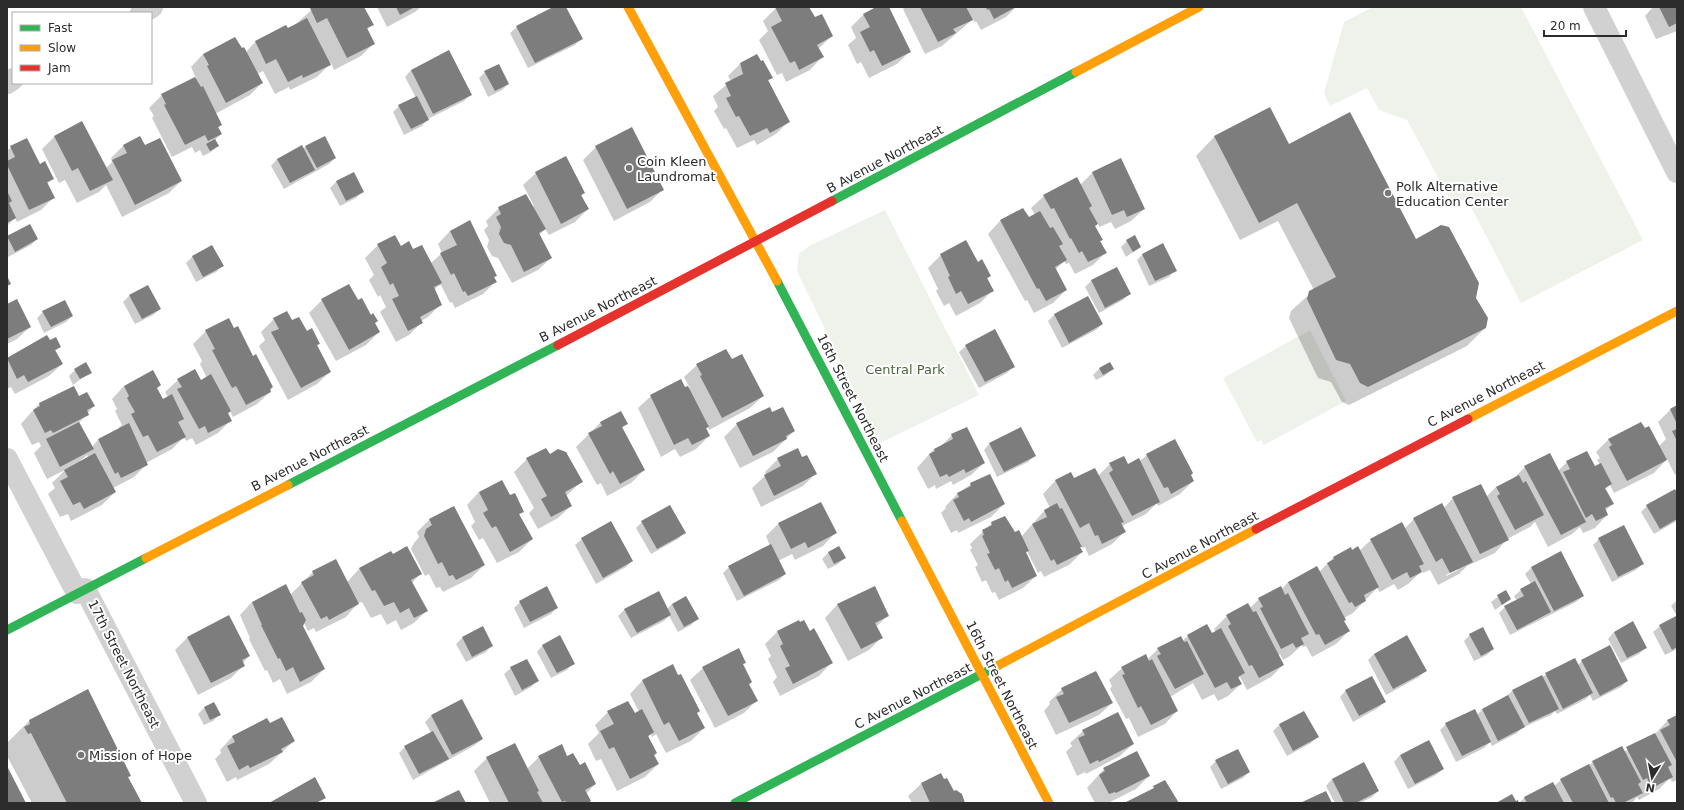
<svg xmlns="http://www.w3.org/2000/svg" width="1684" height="810" viewBox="0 0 1684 810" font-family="'DejaVu Sans',sans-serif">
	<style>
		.green { fill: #eff2eb }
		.shadow { fill: #0003; fill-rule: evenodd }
		.building { fill: #7d7d7d }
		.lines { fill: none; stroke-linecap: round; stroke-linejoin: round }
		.street { stroke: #d1d1d1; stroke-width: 22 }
		.fast { stroke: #30b455; stroke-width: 9 }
		.slow { stroke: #ff9f0a; stroke-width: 9 }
		.jam { stroke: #e5322d; stroke-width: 9 }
		.poi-dot { fill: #767676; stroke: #fff; stroke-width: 1.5 }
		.labels { text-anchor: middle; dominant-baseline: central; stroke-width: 4; stroke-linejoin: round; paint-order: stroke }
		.street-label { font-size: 13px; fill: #2c2c2c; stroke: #fff }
		.poi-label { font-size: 13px; fill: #2c2c2c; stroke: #fff; text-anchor: start }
		.park-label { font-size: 13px; fill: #4f633d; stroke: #fff }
	</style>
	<rect width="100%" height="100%" fill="#fff"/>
	<path class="green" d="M1373 7H1521L1643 240 1521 303 1468 201 1449 198 1407 120 1379 110 1367 88 1330 106 1324 93 1344 22Z
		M885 210 979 395 880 443 797 271 799 254 809 246Z
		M1310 330 1346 401 1264 445 1261 440 1257 442 1223 378Z"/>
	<path class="shadow" d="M315 7H363L372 24 367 30 373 44 361 56 334 70 331 63 317 77 290 90 289 87 275 94 263 71 257 74 262 83 250 95 215 114 221 125 218 128 221 134 215 140 218 146 211 152 203 156 200 150 195 153 192 147 172 157 152 118 154 116 149 108 162 95 196 78 191 67 203 54 241 50 246 52 255 42 299 23 298 22Z
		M377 7H421L415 12 387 27Z
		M556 7H565L581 39 575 45 528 68 510 33 517 27Z
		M777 7H808L814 19 832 36 818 49 822 57 810 70 786 82 782 73 777 75 759 40 768 31 763 21Z
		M879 7H888L910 51 897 64 869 78 861 62 857 64 848 45 856 38 851 27 864 14Z
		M905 7H1016L1006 17 981 30 976 21 974 22 973 19 942 46 925 54 903 9Z
		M1653 7H1677V31L1656 39 1645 16Z
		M740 64 771 78 768 81 789 121 776 134 757 145 754 140 737 148 726 128 724 129 714 111 718 107 713 96 731 81 728 76Z
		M411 70 471 94 464 101 428 119 422 126 404 135 393 112 399 106 416 98 405 77Z
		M485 72 508 84 502 90 488 97 479 78Z
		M1269 109 1288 145 1475 299 1485 328 1467 346 1349 405 1342 402 1331 382 1318 378 1289 318 1291 311 1314 290 1278 221 1240 240 1196 156 1214 137Z
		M82 122 106 168 112 162 111 158 123 146 140 138 144 147 181 181 169 193 122 217 106 185 99 192 77 203 65 180 59 183 42 149 54 137Z
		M631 129 662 190 650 202 614 221 583 160 596 147Z
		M11 147 40 165 53 179 47 184 54 197 41 210 17 222 15 218 7 226V151Z
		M306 147 335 158 329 164 284 189 271 166 277 159Z
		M1121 160 1144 209 1131 221 1115 229 1111 222 1099 227 1098 223 1094 226 1105 253 1093 265 1075 274 1069 263 1066 264 1064 261 1055 270 1066 290 1053 303 1034 313 1027 300 1025 301 988 234 1000 221 1023 209 1028 218 1035 215 1031 208 1044 196 1080 185 1092 173Z
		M536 173 584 193 581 196 588 209 575 222 549 235 545 229 539 235 551 258 538 270 512 283 498 258 492 256 487 247 489 240 484 230 488 226 486 221 499 208 534 206 523 185Z
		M337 181 362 192 356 198 340 206 330 188Z
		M469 222 496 275 494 278 495 282 483 294 455 308 452 302 450 303 441 285 438 286 434 290 441 304 428 317 421 321V323L409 335 396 342 380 312 386 307 380 295 378 297 369 280 374 275 365 258 378 245 401 247 413 250 431 263 442 253 438 244 450 231Z
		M30 225 37 239 31 245 8 257 7 237Z
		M1127 241 1140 247 1126 257 1121 247Z
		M212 246 222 266 216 272 196 282 186 263 192 257Z
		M1143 254 1175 270 1169 277 1149 286 1137 260Z
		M941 255 978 263 990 276 987 279 993 290 980 303 956 316 949 303 944 306 936 291 938 289 928 268Z
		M1116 268 1129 294 1123 300 1099 313 1085 287 1091 281Z
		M349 285 379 332 366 345 336 361 309 313 322 300Z
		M130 295 160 309 153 315 135 324 123 302Z
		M1088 297 1102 324 1096 330 1062 348 1048 321 1054 315Z
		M7 305 30 327 17 339 7 344Z
		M43 312 72 316 66 322 44 333 37 318Z
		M274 319 292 321 319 343 316 346 330 372 317 384 288 400 259 346 265 340 261 332Z
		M234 329 272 387 270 392 257 404 233 417 230 411 227 414 230 421 218 433 196 445 192 438 186 441 184 437 172 449 146 463 147 464 134 477 113 488 115 492 102 505 71 521 68 514 60 517 48 494 55 488 52 483 65 470 47 479 34 453 41 446 39 442 32 445 21 424 27 417 39 404 74 387 79 397 94 406 79 423 92 447 98 440 120 429 119 427 122 425 115 411 117 409 112 399 124 386 156 389 162 400 168 397 165 392 178 380 201 381 207 378 200 364 202 361 193 344 206 331ZM87 455 88 458 80 461Z
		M47 337 49 341 60 347 55 351 62 364 49 376 15 394 11 387 7 389V359Z
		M966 346 1013 367 1007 373 979 388 959 352Z
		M731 361 763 396 750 408 709 430 708 426 706 429 709 436 696 449 680 457 675 449 661 457 638 408 651 396 688 389 690 388 684 377 697 365Z
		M1099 369H1112L1106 375 1096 380 1093 375Z
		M75 370 90 372 73 385 69 376Z
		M1677 406V474L1675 475 1667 459 1654 473 1614 493 1610 485 1605 489 1612 504 1605 511 1607 515 1595 528 1583 533 1580 527 1572 534 1548 547 1535 522 1530 527 1507 539 1495 553 1467 566 1459 574 1438 585 1430 570 1423 573 1422 571 1408 584 1398 590 1394 584 1380 592 1377 588 1353 613 1344 618 1343 621 1349 631 1336 644 1312 657 1306 646 1303 647 1302 645 1290 656 1283 660 1280 654 1278 656 1283 665 1271 677 1247 690 1240 677 1238 679 1241 684 1228 696 1218 701 1214 694 1202 700 1193 683 1170 697 1177 711 1165 724 1138 737 1129 718 1126 719 1110 689 1112 686 1109 680 1122 668 1147 660 1158 649 1182 641 1188 636 1211 634 1216 632 1214 629 1227 616 1250 608 1259 599 1282 589 1288 582 1319 572 1333 558 1352 551H1359L1371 540 1401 524 1404 529 1414 519 1444 508 1453 498 1486 497 1496 487 1513 479 1525 467 1558 471 1567 462 1595 468 1600 465 1597 460 1600 458 1596 452 1609 439 1659 446 1666 439 1658 422 1670 410ZM1458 568V570L1446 576V575Z
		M620 413 626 424 622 428 644 470 631 483 607 496 601 483 597 485 576 447 600 423Z
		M772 413 794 431 773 452 740 468 724 437 737 424Z
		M952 435 984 463 971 475 953 485 951 481 936 489 935 485 928 489 917 468 934 449 941 446Z
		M990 443 1034 456 1028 462 997 477 984 450Z
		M797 449 802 459 815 474 803 486 761 507 752 488 766 475 765 472 778 459Z
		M550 455 581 482 566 496 571 506 558 518 538 529 529 513 534 508 514 472 527 459Z
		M1147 455 1190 475 1193 481 1180 494 1158 506 1157 503 1146 514 1122 526 1124 532 1112 544 1089 556 1085 547 1082 548 1081 546 1079 548 1082 552 1069 565 1044 577 1041 571 1038 573 1027 551 1025 553 1036 576 1023 588 999 600 995 592 992 593 986 580 982 582 975 567 978 565 970 550 972 548 970 544 992 523 1021 537 1044 511 1050 508 1043 494 1055 481 1071 474 1074 480 1098 476 1110 464 1127 465 1140 461Z
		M971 484 1004 504 991 517 958 533 957 530 951 533 941 513 946 508 945 507 957 494Z
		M479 492 509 496 523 511 519 515 532 539 519 552 497 563 483 538 479 540 471 526 475 522 467 505Z
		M1677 495V521L1654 534 1641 512 1647 506Z
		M820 503 835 533 823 546 795 560 792 554 778 561 785 574 779 580 737 601 723 573 729 567 770 546 766 536 778 524Z
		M454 507 484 565 471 578 443 592 440 587 436 588 429 574 425 576 411 549 414 543 419 537 417 532 429 520Z
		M642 522 684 533 678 539 651 554 636 528Z
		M611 523 632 561 626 567 596 584 575 545 582 539Z
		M1599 539 1642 564 1636 570 1612 582 1593 545Z
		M839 548 845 558 838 564 828 569 822 559 828 553Z
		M392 555 420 574 412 583 426 611 414 623 401 630 396 620 387 625 381 614 371 618 362 602 358 603 346 617 316 632 314 628 308 631 304 623 302 626 324 669 311 682 287 694 280 679 273 683 267 670 265 671 249 639 250 638 240 615 252 602 290 595 313 572 347 582 360 568Z
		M1531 568 1583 596 1576 602 1510 635 1499 613 1505 607 1517 601 1514 596 1521 590 1531 584 1525 574Z
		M875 587 888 615 876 627 881 638 869 650 848 661 825 618 837 605Z
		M1506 591 1510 599 1495 610 1491 602Z
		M1677 600V616L1671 606Z
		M520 602 557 607 551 614 524 628 514 608Z
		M672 604 697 619 691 625 678 632 669 616 664 621 631 638 618 616 625 609H667Z
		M1677 617V649L1665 655 1653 632 1660 626Z
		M483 628 492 645 486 652 466 662 456 644 462 638Z
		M777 632H809L831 663 819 676 780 696 773 682 777 677 768 659 771 656 765 644Z
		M1614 632 1646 647 1639 654 1621 663 1608 639Z
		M1470 635 1493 649 1487 655 1474 661 1464 641Z
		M1407 637 1425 671 1419 677 1386 695 1368 660 1374 654Z
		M187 638 249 656 243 663 244 665 231 678 198 695 175 650Z
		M543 645 573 663 567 670 551 678 537 652Z
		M1575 659 1578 665 1582 661 1627 681 1621 687 1593 701 1590 695 1586 699 1557 714 1555 711 1551 715 1522 728 1517 733 1492 746 1490 742 1484 748 1456 762 1440 730 1446 724 1477 715 1483 709 1506 697 1512 691 1542 677Z
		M527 660 537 681 531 687 515 696 504 674 511 668Z
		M745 662 742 665 751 682 748 685 756 701 744 713 715 728 690 680 703 668Z
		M672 666 704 728 691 741 666 753 656 734 652 737 651 734 648 737 656 753 653 756 658 764 645 777 617 791 601 759 596 761 588 744 599 733 595 725 608 712 634 714 639 712 630 694 642 681Z
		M1062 689 1112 703 1099 715 1056 735 1044 711 1050 704 1049 702Z
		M1346 690 1384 702 1378 708 1353 722 1340 697Z
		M461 700 482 739 475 745 413 780 399 753 405 747 431 733 425 722 431 716Z
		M204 708 219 715 213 721 204 725 198 714Z
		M1304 712 1317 737 1311 743 1287 756 1273 731 1279 725Z
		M1677 712V780L1672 782 1670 778 1659 789 1639 800 1637 797 1632 803H1519L1524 798 1553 783 1554 786 1561 780 1621 747 1624 752 1655 734 1668 720 1676 716 1675 714Z
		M266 720 269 725 294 741 269 764 237 780 236 777 227 782 215 759 221 753 220 750 232 737Z
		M29 721 130 775 127 778 141 803H32L7 756V743Z
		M1083 731 1133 744 1120 756 1086 774 1085 772 1077 776 1066 752 1072 746 1070 743Z
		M1400 755 1443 769 1436 775 1408 789 1394 762Z
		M539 757H567L579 766 595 784 586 794 588 803H490L474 771 487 758 527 769Z
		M1216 761 1249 772 1243 778 1221 789 1210 767Z
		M1364 764 1378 791 1372 797 1360 803H1335L1326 786 1332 779Z
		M1104 769 1149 776 1136 789 1108 803H1095L1087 788Z
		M940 774 953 792 961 795 964 803H912L908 796 921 784Z"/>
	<path class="building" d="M313 7H364L374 25 367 28 375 44 347 58 327 18 317 23 310 8Z
		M396 7H415L400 15Z
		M553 7H566L583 39 535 63 516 26Z
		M775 7H809L815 17 822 14 833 36 817 45 824 57 799 70 795 61 790 63 771 27 782 21Z
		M876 7H889L911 52 882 66 874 50 870 52 860 32 870 27 863 14Z
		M920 7H966L973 20 953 29 956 33 938 42Z
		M986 7H1016L994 19 989 9 987 10Z
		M1659 7H1677V23L1669 27Z
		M307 18 331 65 303 78 302 75 288 82 276 59 266 64 255 41 286 25 288 28Z
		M235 37 242 48 244 47 263 83 226 103 207 66 209 65 203 54Z
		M449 50 472 95 433 114 411 70Z
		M757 54 761 61 763 60 773 78 768 80 790 122 770 133 767 128 750 136 739 116 736 117 726 98 731 96 725 83 743 74 740 63Z
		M499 64 509 84 495 91 484 71Z
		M195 77 201 87 203 86 222 125 218 127 222 134 208 141 205 135 185 145 164 105 166 104 161 94Z
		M417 96 429 120 411 129 398 105Z
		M1270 107 1289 144 1350 112 1416 239 1441 225 1449 227 1479 283 1476 298 1488 318 1486 328 1368 387 1360 383 1350 364 1336 360 1307 299 1309 291 1336 277 1297 203 1259 223 1214 136Z
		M82 121 113 180 90 191 78 168 72 171 54 136Z
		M632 127 664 190 627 209 595 146Z
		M140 136 145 145 160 138 182 181 135 205 112 160 127 153 123 145Z
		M325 136 336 158 317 168 305 146Z
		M27 138 40 164 45 161 54 179 47 182 55 198 29 210 7 165V161L15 157 10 146Z
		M215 139 219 146 210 151 206 144Z
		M302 145 315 170 290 183 277 159Z
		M566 156 585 193 581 195 589 209 561 224 535 172Z
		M1121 158 1145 209 1127 217 1124 210 1112 215 1092 172Z
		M354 172 364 192 346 201 336 181Z
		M1077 177 1092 206 1089 208 1098 224 1095 226 1103 240 1100 241 1107 253 1088 262 1082 251 1079 253 1071 238 1070 239 1054 208 1051 209 1043 195Z
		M7 191 12 201 9 203 16 218 7 223Z
		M526 194 546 229 539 233 552 258 524 272 511 245 504 243 499 234 501 227 496 217 501 214 498 207Z
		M1023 208 1029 217 1040 211 1050 228 1053 227 1063 244 1059 246 1067 260 1055 267 1067 290 1046 301 1039 288 1037 289 1000 220Z
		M470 220 497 276 494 277 497 282 468 296 465 291 463 292 454 273 451 275 440 253 457 245 450 231Z
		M30 224 38 239 15 252 7 236Z
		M395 235 401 246 409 241 413 249 422 245 442 283 434 287 442 305 420 317 423 323 408 331 392 299 399 296 393 283 390 285 381 267 387 263 377 244Z
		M1135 235 1141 247 1133 252 1126 240Z
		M966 240 978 262 982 259 991 276 987 278 994 291 968 304 961 291 956 294 948 277 950 276 940 254Z
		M1163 243 1177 271 1155 281 1142 254Z
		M212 245 224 266 203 277 192 256Z
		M1117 267 1131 294 1105 308 1091 280Z
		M7 276 11 284 7 286Z
		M349 284 358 300 362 298 371 315 373 313 378 321 375 323 380 332 349 350 321 299Z
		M148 285 161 309 142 319 129 295Z
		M1088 296 1103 324 1069 343 1054 314Z
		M17 299 31 327 7 339V304Z
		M65 300 73 316 51 327 42 311Z
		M287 311 292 320 299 317 307 331 312 328 320 344 317 345 331 372 301 388 271 332 279 329 273 318Z
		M229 318 234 328 238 326 253 356 256 354 273 387 270 389 271 392 246 405 236 386 232 388 212 350 215 349 205 330Z
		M995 329 1015 367 985 382 965 345Z
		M47 335 50 340 56 337 61 347 55 350 63 364 28 382 24 375 17 379 7 358Z
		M726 349 732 359 742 354 764 396 722 418 700 376 702 375 696 364Z
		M86 362 92 373 80 379 74 369Z
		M1110 362 1114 369 1103 375 1099 368Z
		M195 369 201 380 211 374 231 411 228 413 232 421 208 433 205 426 199 429 177 389 182 387 177 379Z
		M153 370 161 385 157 388 163 399 172 394 184 419 178 422 186 437 157 452 148 435 143 437 131 414 135 412 127 398 129 396 124 386Z
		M681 379 685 387 688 386 709 427 706 428 710 436 692 445 688 438 674 445 650 395Z
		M74 386 79 396 87 392 95 406 87 410 89 415 53 433 51 430 45 433 33 410 40 406 39 403Z
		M1677 405V424L1670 409Z
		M770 407 772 412 783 407 795 431 786 436 787 439 753 456 736 423Z
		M621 411 628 424 622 427 645 470 620 484 613 471 610 474 588 433 602 426 600 422Z
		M79 422 94 449 60 467 46 439Z
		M1641 422 1645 428 1649 426 1667 460 1627 481 1609 447 1612 445 1608 439Z
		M129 423 148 465 121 478 118 472 115 474 98 439Z
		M967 427 985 463 966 473 964 469 949 477 947 474 940 477 929 454 935 451 934 449 953 439 951 434Z
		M1021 427 1036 456 1004 472 989 443Z
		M1677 429V441L1672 431Z
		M1175 439 1193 473 1191 475 1194 481 1171 494 1168 487 1164 488 1146 454Z
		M546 448 550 454 558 449 566 452 583 482 565 492 572 506 551 517 541 499 547 496 526 458Z
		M798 448 802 457 807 455 817 474 774 496 764 475 781 466 777 458Z
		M1587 451 1595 466 1601 463 1612 484 1605 488 1614 504 1605 508 1608 515 1596 521 1592 514 1586 518 1563 472 1570 469 1566 461Z
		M95 453 116 492 84 509 80 502 73 505 60 481 68 477 64 470Z
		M1550 453 1586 522 1561 535 1524 466Z
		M1124 456 1128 464 1139 458 1160 502 1132 516 1109 473 1113 470 1109 463Z
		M1095 468 1124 522 1121 523 1126 532 1102 544 1098 535 1095 536 1089 523 1080 528 1055 480 1071 472 1074 478Z
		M990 474 1005 504 971 522 969 518 964 521 953 500 959 497 957 493 971 486 970 483Z
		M1519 475 1523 483 1526 481 1544 515 1515 530 1497 496 1500 494 1496 487Z
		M502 480 510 495 515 493 524 512 519 514 533 539 510 552 496 526 492 528 483 513 488 510 479 492Z
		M1481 484 1509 540 1480 554 1452 497Z
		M1675 489 1677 493V519L1660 529 1646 505Z
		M821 502 837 533 808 548 805 542 791 549 778 523Z
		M1057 503 1060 509 1062 508 1082 547H1080L1083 552 1057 565 1054 559 1051 561 1032 524 1047 517 1044 510Z
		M1442 503 1473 562 1450 573 1442 558 1436 562 1413 518Z
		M670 505 686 533 657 549 641 521Z
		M454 506 485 565 456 580 453 575 449 576 442 562 438 564 424 536 426 529 432 525 429 519Z
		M1005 516 1015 532 1019 530 1029 551 1026 552 1037 576 1012 588 1008 580 1005 582 999 568 995 570 987 554 990 553 982 536 984 535 982 530 992 525 991 522Z
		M611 521 633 561 603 578 581 538Z
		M1402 522 1424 564 1419 566 1422 572 1410 578 1407 572 1392 580 1370 539Z
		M1624 525 1644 564 1618 577 1598 538Z
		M771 544 786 574 744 596 728 566Z
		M407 546 422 574 411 580 428 611 414 618 409 608 400 613 394 602 384 606 375 590 372 591 359 568 391 551 393 554Z
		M839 546 846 558 834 564 828 552Z
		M1358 546 1379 587 1364 595 1366 601 1355 607 1352 602 1349 603 1327 563 1334 559 1333 557 1351 547 1352 550Z
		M1561 551 1584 596 1554 611 1531 567Z
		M336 559 359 604 329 620 327 616 321 619 301 582 314 575 312 571Z
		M1317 566 1346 620 1344 621 1350 631 1325 645 1319 634 1316 635 1288 582Z
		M1535 581 1551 612 1517 630 1504 606 1524 596 1520 589Z
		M286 584 300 613 302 612 306 620 303 626 325 669 300 682 293 667 286 671 280 658 278 659 261 625H262L252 602Z
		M547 586 558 608 530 622 519 601Z
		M875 586 889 616 875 623 883 638 861 649 837 604Z
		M1281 586 1285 595 1288 593 1309 634 1301 638 1304 644 1296 648 1293 643 1281 649 1260 608 1263 607 1258 598Z
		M1506 590 1511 599 1502 605 1497 595Z
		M659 591 671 615 637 633 624 609Z
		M686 596 699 619 684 627 672 604Z
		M1248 603 1253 612 1256 611 1284 665 1259 678 1252 665 1249 666 1228 626 1231 624 1226 615Z
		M229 615 250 656 242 660 245 666 211 683 187 637Z
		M1676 616 1677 647 1672 650 1659 625Z
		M799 620 800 622 804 620 810 631 814 628 833 663 793 684 785 668 790 666 780 646 783 644 777 631Z
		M1633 621 1647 648 1627 658 1614 632Z
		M1207 624 1212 633 1221 628 1245 673 1238 677 1242 684 1231 689 1227 682 1215 688 1187 635Z
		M483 626 493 646 472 657 462 637Z
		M1483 627 1494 649 1481 656 1469 634Z
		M560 635 575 664 557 673 542 645Z
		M1407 635 1427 671 1393 689 1374 654Z
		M1181 636 1184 642 1187 641 1204 674 1175 689 1157 656 1161 654 1157 648Z
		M1610 645 1628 681 1600 696 1581 660Z
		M739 648 746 663 743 664 752 682 749 684 758 701 728 716 702 667Z
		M1146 654 1149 661 1152 659 1178 711 1151 725 1141 706 1138 708 1122 675 1125 674 1121 667Z
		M1575 658 1593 693 1563 709 1545 673Z
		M527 659 539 681 522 690 510 667Z
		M673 664 678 675 681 674 700 711 697 713 705 728 679 741 669 722 664 725 642 680Z
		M1096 671 1113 703 1069 723 1056 697 1064 694 1061 688Z
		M1542 675 1559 709 1529 723 1512 690Z
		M1372 676 1386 702 1359 716 1345 690Z
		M88 689 131 776 128 777 142 803H67L31 733 28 734 24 727 30 724 29 720Z
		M1508 695 1525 727 1498 741 1482 709Z
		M462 699 483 739 452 755 431 715Z
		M628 701 635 713 642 709 654 732 648 736 657 753 654 755 659 764 630 779 614 747 609 749 600 731 614 724 607 711Z
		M214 702 221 715 210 720 204 707Z
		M1475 709 1491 742 1462 756 1445 723Z
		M1304 711 1319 737 1293 751 1279 724Z
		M1118 712 1134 744 1099 762 1098 760 1090 764 1078 738 1085 735 1082 730Z
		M1677 715V762L1660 730 1670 725 1667 720Z
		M282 717 295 741 281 749 283 752 250 768 248 765 239 770 227 746 235 742 232 736 267 718 270 723Z
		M433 731 449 759 419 774 404 746Z
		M1655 733 1672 765 1668 767 1673 777 1652 788 1647 778 1643 780 1626 747Z
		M1429 740 1444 769 1415 784 1400 755Z
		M515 743 539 791 537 792 543 803H509L486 757Z
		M562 744 567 756 573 753 580 765 585 762 596 784 585 790 591 801 588 803H567L565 801 562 802 538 756Z
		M1622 746 1641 782 1638 784 1643 793 1623 803H1616L1613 797 1611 798 1592 761Z
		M1238 749 1250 772 1228 784 1215 760Z
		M1137 751 1150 776 1116 793 1115 792 1109 794 1099 775 1105 771 1103 768Z
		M1364 762 1379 791 1356 803H1344L1332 779Z
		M1589 764 1609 803H1573L1560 779Z
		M7 766 26 803H7Z
		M941 773 944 779 947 778 954 791 956 790 962 794 965 803H930L921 783Z
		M315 777 326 798 316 803H269Z
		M1165 780 1179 803H1124L1154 788 1153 786Z
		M1553 782 1564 803H1527L1524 797Z
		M459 790 466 803H432Z
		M1326 791 1332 803H1300Z
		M1512 794 1516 801 1518 800 1519 803H1496Z"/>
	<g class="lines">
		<path class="street" d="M1594 7 1677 172
			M141 13 152 7
			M7 83 13 79
			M7 459 77 593
			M85 589 196 803"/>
		<path class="fast" d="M832 201 1076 72
			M777 281 902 521
			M288 485 558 345
			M7 630 146 558
			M735 803 999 665"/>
		<path class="slow" d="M628 7 777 281
			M1076 72 1199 7
			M1468 419 1677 311
			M902 521 1049 803
			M146 558 288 485
			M999 665 1256 529"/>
		<path class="jam" d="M558 345 832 201
			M1256 529 1468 419"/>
	</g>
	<g class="poi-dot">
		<circle cx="629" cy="168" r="4"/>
		<circle cx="1388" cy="193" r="4"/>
		<circle cx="81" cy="755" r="4"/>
	</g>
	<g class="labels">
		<g class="street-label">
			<text transform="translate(885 159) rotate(-28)">B Avenue Northeast</text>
			<text transform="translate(598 309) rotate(-27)">B Avenue Northeast</text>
			<text transform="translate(1486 394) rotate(-27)">C Avenue Northeast</text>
			<text transform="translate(853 398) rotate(63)">16th Street Northeast</text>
			<text transform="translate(310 458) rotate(-27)">B Avenue Northeast</text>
			<text transform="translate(1200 545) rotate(-28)">C Avenue Northeast</text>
			<text transform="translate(124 664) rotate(63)">17th Street Northeast</text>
			<text transform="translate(1002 685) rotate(63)">16th Street Northeast</text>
			<text transform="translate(913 696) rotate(-27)">C Avenue Northeast</text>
		</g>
		<g class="poi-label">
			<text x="637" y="161">Coin Kleen<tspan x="637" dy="15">Laundromat</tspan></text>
			<text x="1396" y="186">Polk Alternative<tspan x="1396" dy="15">Education Center</tspan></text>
			<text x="89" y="755">Mission of Hope</text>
		</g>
		<g class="park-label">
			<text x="905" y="369">Central Park</text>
		</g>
	</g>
	<rect width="1684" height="810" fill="none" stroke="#2c2c2c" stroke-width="16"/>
	<rect x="12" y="12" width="140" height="72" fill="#ffffff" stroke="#ababab"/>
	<rect x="20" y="25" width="20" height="6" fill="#30b455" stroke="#ababab"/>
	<text x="48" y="32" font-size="12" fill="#2c2c2c">Fast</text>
	<rect x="20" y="45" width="20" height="6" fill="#ff9f0a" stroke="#ababab"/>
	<text x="48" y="52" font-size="12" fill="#2c2c2c">Slow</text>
	<rect x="20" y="65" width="20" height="6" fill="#e5322d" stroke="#ababab"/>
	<text x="48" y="72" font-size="12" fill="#2c2c2c">Jam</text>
	<g transform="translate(1652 778) rotate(190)" stroke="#ffffff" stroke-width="3" paint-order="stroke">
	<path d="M0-3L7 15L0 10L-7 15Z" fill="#2c2c2c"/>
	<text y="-6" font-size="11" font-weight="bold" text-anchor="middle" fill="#2c2c2c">N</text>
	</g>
	<path d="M1544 30v6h82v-6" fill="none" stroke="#2c2c2c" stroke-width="2"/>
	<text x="1550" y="30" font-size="12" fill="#2c2c2c" stroke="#ffffff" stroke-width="3" paint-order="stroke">20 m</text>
</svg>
